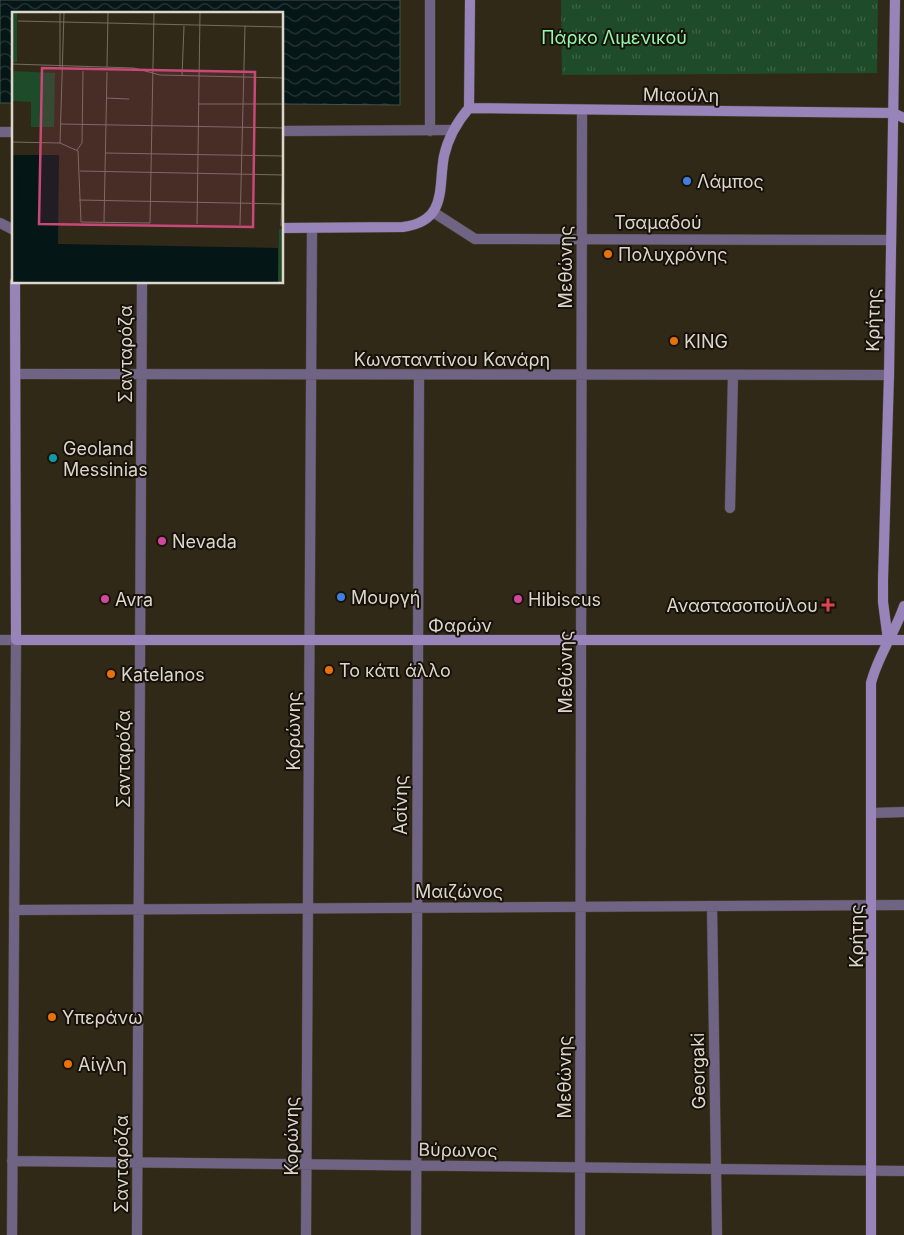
<svg xmlns="http://www.w3.org/2000/svg" width="904" height="1235" viewBox="0 0 904 1235" font-family="Inter,sans-serif">
	<style>
		.grass { fill: url(#grass-tufts) }
		.water { fill: url(#water-waves); stroke: #46504d }
		.lines { fill: none; stroke-linecap: round; stroke-linejoin: round }
		.lane-casing { stroke: #4c4535; stroke-width: 11 }
		.street-casing { stroke: #4c4535; stroke-width: 11 }
		.secondary-casing { stroke: #4c4535; stroke-width: 11 }
		.lane { stroke: #706485; stroke-width: 10 }
		.street { stroke: #706485; stroke-width: 10 }
		.secondary { stroke: #9884b9; stroke-width: 10 }
		.shop-dot { fill: #3f7fe0; stroke: #16120a; stroke-width: 2 }
		.food-dot { fill: #e8710a; stroke: #16120a; stroke-width: 2 }
		.culture-dot { fill: #0f9aa8; stroke: #16120a; stroke-width: 2 }
		.hotel-dot { fill: #d1479c; stroke: #16120a; stroke-width: 2 }
		.health-dot { fill: #e0444e; stroke: #16120a; stroke-width: 2 }
		.labels { text-anchor: middle; dominant-baseline: central; stroke-width: 4; stroke-linejoin: round; paint-order: stroke }
		.park-label { font-size: 18px; fill: #92f8a7; stroke: #16120a }
		.street-label { font-size: 18px; fill: #dcd6cc; stroke: #16120a }
		.poi-label { font-size: 18px; fill: #dcd6cc; stroke: #16120a; text-anchor: start }
		.inset-river { fill: none; stroke: #051617; stroke-width: 2.5 }
		.inset-road { fill: none; stroke: #756e60; stroke-width: 1 }
		.view { fill: #c84877; fill-opacity: 0.15; stroke: #c84877; stroke-width: 2.5 }
		.inset-edge { fill: none; stroke: #dcd6cc; stroke-width: 2.5 }
	</style>
	<defs>
		<pattern id="grass-tufts" width="24" height="20" patternUnits="userSpaceOnUse" patternTransform="scale(1.25)"><rect width="24" height="20" fill="#1e4b29"/><path d="M3 7l-1-3M5 7V3M7 7l1-3M15 17l-1-3M17 17v-4M19 17l1-3" fill="none" stroke="#3e6447"/></pattern>
		<pattern id="water-waves" width="16" height="10" patternUnits="userSpaceOnUse" patternTransform="scale(1.25)"><rect width="16" height="10" fill="#051617"/><path d="M0 5q4-4 8 0t8 0" fill="none" stroke="#293738"/></pattern>
	</defs>
	<rect width="100%" height="100%" fill="#312918"/>
	<path class="grass" d="M561 0H878L877 73 562 75Z"/>
	<path class="water" d="M0 0H400V105L283 104 282 14H14V103H0Z"/>
	<g class="lines">
		<g class="lane-casing">
			<path id="lane" d="M282 131 453 130
				M430 131V0
				M0 132H14
				M0 223 14 230
				M0 640H16"/>
		</g>
		<g class="street-casing">
			<path id="street" d="M433 212 475 239 891 240
				M16 374 889 375
				M730 508 733 375
				M872 813 904 812
				M712 906 717 1235
				M14 910 904 905
				M12 1161 904 1171
				M12 1235 16 640
				M137 1235 142 282
				M306 1235 312 228
				M416 1235 419 375
				M580 1235 582 110"/>
		</g>
		<g class="secondary-casing">
			<path id="secondary" d="M469 108 893 113 904 118
				M469 108 470 0
				M282 228 403 227C448 221 438 187 444 156 448 138 457 122 469 108
				M15 282 16 640H904
				M888 640 883 602V580L889 375 895 0
				M871 1235V683C878 655 895 633 904 606"/>
		</g>
		<use href="#lane" class="lane"/>
		<use href="#street" class="street"/>
		<use href="#secondary" class="secondary"/>
	</g>
	<g class="shop-dot">
		<circle cx="687" cy="181" r="5"/>
		<circle cx="341" cy="597" r="5"/>
	</g>
	<g class="food-dot">
		<circle cx="608" cy="254" r="5"/>
		<circle cx="674" cy="341" r="5"/>
		<circle cx="329" cy="670" r="5"/>
		<circle cx="111" cy="674" r="5"/>
		<circle cx="52" cy="1017" r="5"/>
		<circle cx="68" cy="1064" r="5"/>
	</g>
	<circle class="culture-dot" cx="53" cy="458" r="5"/>
	<g class="hotel-dot">
		<circle cx="162" cy="541" r="5"/>
		<circle cx="105" cy="599" r="5"/>
		<circle cx="518" cy="599" r="5"/>
	</g>
	<path class="health-dot" d="M825.5 597.5h5v5h5v5h-5v5h-5v-5h-5v-5h5z"/>
	<g class="labels">
		<g class="park-label">
			<text x="614" y="37">Πάρκο Λιμενικού</text>
		</g>
		<g class="street-label">
			<text transform="translate(681 95) rotate(1)">Μιαούλη</text>
			<text x="658" y="222">Τσαμαδού</text>
			<text transform="translate(565 267) rotate(-90)">Μεθώνης</text>
			<text transform="translate(873 320) rotate(-89)">Κρήτης</text>
			<text transform="translate(125 354) rotate(-90)">Σανταρόζα</text>
			<text x="452" y="359">Κωνσταντίνου Κανάρη</text>
			<text x="460" y="625">Φαρών</text>
			<text transform="translate(565 672) rotate(-90)">Μεθώνης</text>
			<text transform="translate(293 731) rotate(-90)">Κορώνης</text>
			<text transform="translate(123 759) rotate(-90)">Σανταρόζα</text>
			<text transform="translate(400 805) rotate(-90)">Ασίνης</text>
			<text x="459" y="891">Μαιζώνος</text>
			<text transform="translate(856 936) rotate(-90)">Κρήτης</text>
			<text transform="translate(698 1071) rotate(-91)">Georgaki</text>
			<text transform="translate(564 1077) rotate(-90)">Μεθώνης</text>
			<text transform="translate(291 1136) rotate(-90)">Κορώνης</text>
			<text transform="translate(458 1150) rotate(1)">Βύρωνος</text>
			<text transform="translate(121 1164) rotate(-90)">Σανταρόζα</text>
		</g>
		<g class="poi-label">
			<text x="697" y="181">Λάμπος</text>
			<text x="618" y="254">Πολυχρόνης</text>
			<text x="684" y="341">KING</text>
			<text x="63" y="448">Geoland<tspan x="63" dy="21">Messinias</tspan></text>
			<text x="172" y="541">Nevada</text>
			<text x="351" y="597">Μουργή</text>
			<text x="115" y="599">Avra</text>
			<text x="528" y="599">Hibiscus</text>
			<text x="818" y="605" text-anchor="end">Αναστασοπούλου</text>
			<text x="339" y="670">Το κάτι άλλο</text>
			<text x="121" y="674">Katelanos</text>
			<text x="62" y="1017">Υπεράνω</text>
			<text x="78" y="1064">Αίγλη</text>
		</g>
	</g>
	<g transform="translate(12 12)">
		<rect width="271" height="271" fill="#312918"/>
		<path d="M0 0H5V50H0ZM0 59 43 61 42 115H19V90L0 89ZM267 217H271V271H266Z" fill="#1e4b29"/>
		<path d="M0 143H47L46 232 266 236V271H0Z" fill="#051617"/>
		<path class="inset-river" d="M5 143 7 271"/>
		<path class="inset-road" d="M48 0V55M6 9 272 15M0 52 122 56 148 63 272 66M95 55 96 0M170 64 172 14M94 86 117 87M186 92H272M48 112 272 116M0 130 48 131 66 139 69 210 138 211 142 0M48 131 52 0M65 138 70 131 71 59M93 141 272 144M68 159 272 163M67 188 272 192M92 210 95 60M185 212 188 0M228 213 233 14M269 214 272 115"/>
		<path class="view" d="M30 56 243 60 241 215 27 212Z"/>
		<rect width="271" height="271" class="inset-edge"/>
	</g>
</svg>
